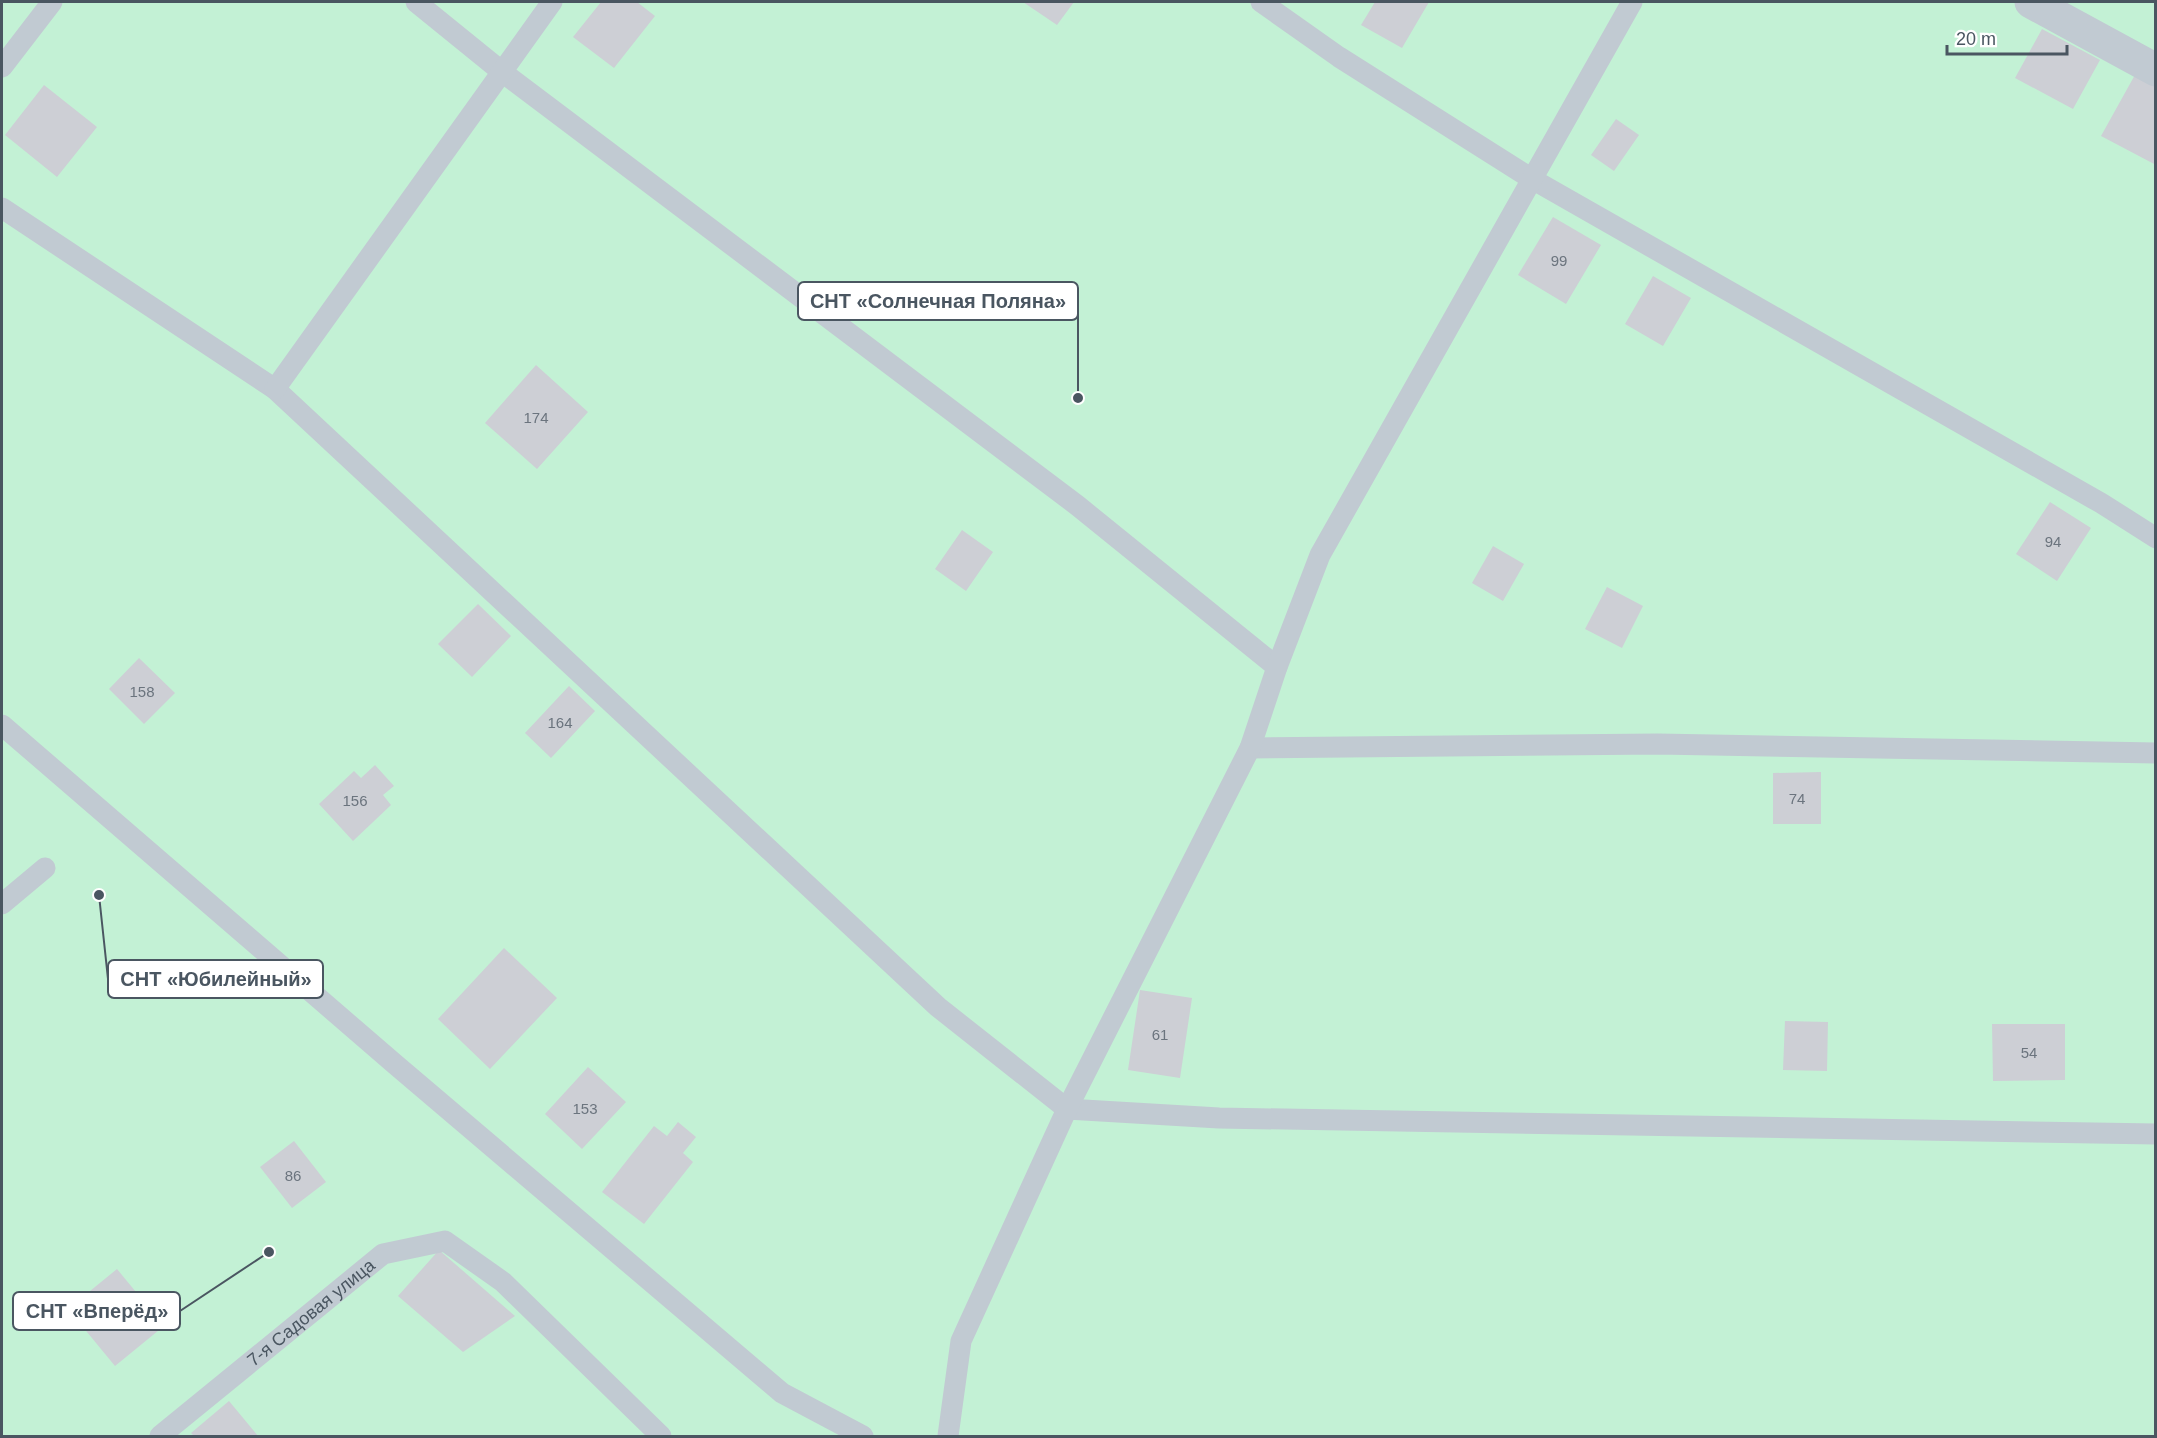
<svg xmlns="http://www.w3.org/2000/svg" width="2157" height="1438" viewBox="0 0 2157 1438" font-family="Helvetica,sans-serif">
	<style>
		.green { fill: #c3f1d5 }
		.building { fill: #cdcfd5 }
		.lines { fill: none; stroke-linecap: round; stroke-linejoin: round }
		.lane { stroke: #c1cad2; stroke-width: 21 }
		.street { stroke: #c1cad2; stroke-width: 33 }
		.labels { text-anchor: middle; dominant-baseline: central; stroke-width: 4.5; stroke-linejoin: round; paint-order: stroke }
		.number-label { font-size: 15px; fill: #6b747e }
		.street-label { font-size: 18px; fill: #4a5661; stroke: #fff }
		.leader { fill: none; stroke: #4a5661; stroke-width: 2 }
		.callout-dot { fill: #4a5661; stroke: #fff; stroke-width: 2 }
		.callout { fill: #fff; stroke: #4a5661; stroke-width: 2 }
		.callout-label { font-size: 20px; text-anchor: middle; font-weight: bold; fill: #4a5661 }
	</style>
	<rect width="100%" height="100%" fill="#f5f3f3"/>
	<path class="green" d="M2 2H2155V1436H2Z"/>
	<path class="building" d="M601 2H637L655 16 614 68 573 37Z
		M1023 2H1074L1057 25Z
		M1375 2H1429L1402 48 1361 25Z
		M2042 29 2100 60 2073 109 2015 78Z
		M2136 73 2156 84V165L2101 136Z
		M44 85 97 127 57 177 5 135Z
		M1616 119 1639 135 1614 171 1591 155Z
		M1553 217 1601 245 1566 304 1518 275Z
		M1653 276 1691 298 1663 346 1625 324Z
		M536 365 588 412 537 469 485 423Z
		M2050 502 2091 528 2057 581 2016 554Z
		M962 530 993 552 966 591 935 569Z
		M1493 546 1524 564 1503 601 1472 583Z
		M1607 587 1643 606 1622 648 1585 629Z
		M478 604 511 636 472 677 438 644Z
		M139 658 175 693 144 724 109 689Z
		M569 686 595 711 551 758 525 733Z
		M375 765 394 786 383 795 391 805 353 841 319 804 354 771 361 778Z
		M1821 772V824H1773V773Z
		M504 948 557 998 490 1069 438 1019Z
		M1140 990 1192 998 1180 1078 1128 1070Z
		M1785 1021 1828 1022 1827 1071 1783 1070Z
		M1992 1024H2065V1080L1993 1081Z
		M588 1067 626 1102 582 1149 545 1114Z
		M678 1122 696 1137 683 1153 693 1162 644 1224 602 1192 654 1126 667 1136Z
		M294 1141 326 1182 292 1208 260 1167Z
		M439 1250 515 1316 463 1352 398 1296Z
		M117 1269 164 1326 115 1366 68 1309Z
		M229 1401 258 1436H194L191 1433Z"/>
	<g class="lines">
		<g class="lane">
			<path d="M416 2 501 71 1078 506 1277 667"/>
			<path d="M1261 2 1339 57 1532 179 2101 503 2156 538"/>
			<path d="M2 67 52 2"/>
			<path d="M2 208 275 389 938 1007 1067 1109 1219 1118 2156 1134"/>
			<path d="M275 389 552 2"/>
			<path d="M2 725 396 1065 782 1393 863 1436"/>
			<path d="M1250 748 1658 744 2156 753"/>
			<path d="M2 904 45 868"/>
			<path id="s1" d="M160 1436 383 1254 445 1241 503 1282 661 1436"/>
			<path d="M948 1436 961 1341 1067 1109 1250 748 1277 667 1320 555 1632 2"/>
		</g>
		<path class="street" d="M2031 2 2156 70"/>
	</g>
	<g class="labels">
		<g class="number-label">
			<text x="1559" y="260">99</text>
			<text x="536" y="417">174</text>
			<text x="2053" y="541">94</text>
			<text x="142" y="691">158</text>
			<text x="560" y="722">164</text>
			<text x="1797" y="798">74</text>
			<text x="355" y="800">156</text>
			<text x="1160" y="1034">61</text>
			<text x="2029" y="1052">54</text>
			<text x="585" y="1108">153</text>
			<text x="293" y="1175">86</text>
		</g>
		<g class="street-label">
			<text stroke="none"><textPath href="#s1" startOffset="195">7-я Садовая улица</textPath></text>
		</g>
	</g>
	<path class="leader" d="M1078 398L1078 301M99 895L108 979M269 1252L180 1311"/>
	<g class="callout-dot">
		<circle cx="1078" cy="398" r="6"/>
		<circle cx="99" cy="895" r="6"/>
		<circle cx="269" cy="1252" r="6"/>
	</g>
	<g class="callout">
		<rect x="798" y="282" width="280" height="38" rx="6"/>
		<rect x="108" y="960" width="215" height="38" rx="6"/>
		<rect x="13" y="1292" width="167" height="38" rx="6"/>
	</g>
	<g class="callout-label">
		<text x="938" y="308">СНТ «Солнечная Поляна»</text>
		<text x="216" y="986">СНТ «Юбилейный»</text>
		<text x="97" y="1318">СНТ «Вперёд»</text>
	</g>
	<rect width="2157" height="1438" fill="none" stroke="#4a5661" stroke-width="6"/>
	<path d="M1947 45v9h120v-9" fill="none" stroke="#4a5661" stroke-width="3"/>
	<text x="1956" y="45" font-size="18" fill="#4a5661" stroke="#ffffff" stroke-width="4.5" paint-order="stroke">20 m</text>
</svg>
